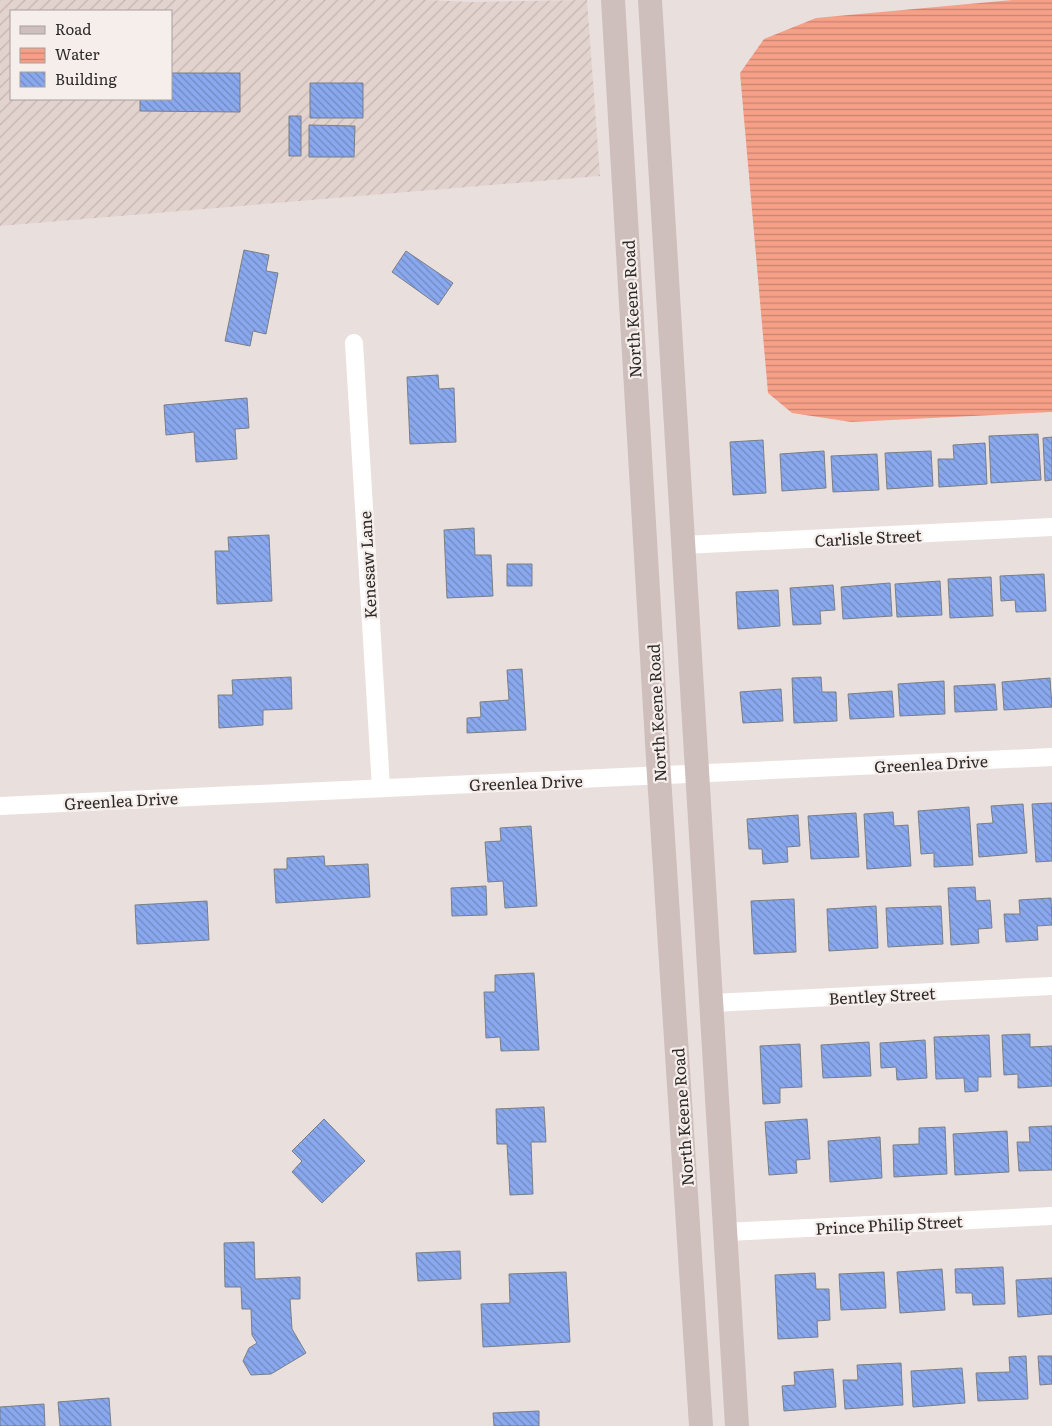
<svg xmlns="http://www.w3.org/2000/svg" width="1052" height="1426" viewBox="0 0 1052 1426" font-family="Literata,serif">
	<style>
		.industrial { fill: url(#industrial-furrows); fill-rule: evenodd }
		.water { fill: url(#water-rules) }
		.building { fill: url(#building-back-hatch); stroke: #7b7e84 }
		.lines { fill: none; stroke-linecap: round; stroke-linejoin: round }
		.street { stroke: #fff; stroke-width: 18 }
		.secondary { stroke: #cebfbc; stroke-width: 24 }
		.labels { text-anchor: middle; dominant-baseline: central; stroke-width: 4.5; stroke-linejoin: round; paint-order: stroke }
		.street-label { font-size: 16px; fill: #2d2a29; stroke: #f6eeeb }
	</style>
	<defs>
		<pattern id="industrial-furrows" width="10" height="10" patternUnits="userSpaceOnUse" patternTransform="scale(1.25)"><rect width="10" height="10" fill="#e3d3ce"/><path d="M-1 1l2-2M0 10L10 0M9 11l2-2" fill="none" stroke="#c3b5b1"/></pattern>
		<pattern id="water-rules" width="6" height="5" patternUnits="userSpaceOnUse" patternTransform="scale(1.25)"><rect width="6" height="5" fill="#f6a088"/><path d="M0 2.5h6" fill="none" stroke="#c8836f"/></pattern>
		<pattern id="building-back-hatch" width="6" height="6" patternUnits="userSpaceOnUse" patternTransform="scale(1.25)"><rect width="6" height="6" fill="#89a8ee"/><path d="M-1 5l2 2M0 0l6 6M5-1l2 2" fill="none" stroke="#7089c1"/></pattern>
	</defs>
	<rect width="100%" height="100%" fill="#e9e0de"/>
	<path class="industrial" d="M0 0H426L472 2 587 0 600 176 0 226ZM11 11H171V99H11Z"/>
	<path class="water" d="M1012 0H1052V412L851 422 792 413 768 393 740 73 764 39 816 18Z"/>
	<path class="building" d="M171 73H240V112L140 111V99H171Z
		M310 83H363V118H310Z
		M289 116H301V156H289Z
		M309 125 355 126 354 157H309Z
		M244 250 269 255 266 271 278 273 266 334 253 331 250 346 225 341Z
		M406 251 453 283 438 305 392 272Z
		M438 375 439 389 454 388 456 442 410 444 407 377Z
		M247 398 249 428 235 429 237 459 196 462 194 432 166 435 164 405Z
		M1038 434 1041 480 991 483 989 436Z
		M1052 437V480L1045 481 1043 438Z
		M763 440 766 493 733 495 730 442Z
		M985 443 987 484 939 487 938 459H954L953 445Z
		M824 451 826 488 782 491 780 454Z
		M931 451 933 486 887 489 885 453Z
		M877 454 879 490 833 492 831 456Z
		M474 528 475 555H491L493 596 447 598 444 530Z
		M269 535 272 601 217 604 215 551H229L228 537Z
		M507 564H532V586H507Z
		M1044 574 1046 611 1016 612 1015 600 1001 601 1000 576Z
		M991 577 993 616 950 618 948 579Z
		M940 581 942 615 897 617 895 584Z
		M890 583 892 616 843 619 841 587Z
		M833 585 835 610 820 611 821 624 793 625 790 588Z
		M778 590 780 626 738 629 736 592Z
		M522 669 526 730 467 733V718L481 717 480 702 509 700 507 670Z
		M291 677 292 709 263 710V725L219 728 218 695H233L232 680Z
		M821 677 822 692H836L837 721 794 723 792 678Z
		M1050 678 1052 707 1004 710 1002 682Z
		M944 681 945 714 900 716 898 684Z
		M995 684 997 710 955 712 954 686Z
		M781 689 783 721 743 723 740 692Z
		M892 691 894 717 850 719 848 694Z
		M1052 803V861L1036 862 1032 804Z
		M1023 804 1027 853 979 857 977 824 993 823 991 806Z
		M969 807 973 865 934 867V853L921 854 918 811Z
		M893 812 894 826 908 825 911 866 867 869 864 814Z
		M856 813 859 857 811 859 808 816Z
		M798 815 800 846 787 847 788 862 763 864 762 849H749L747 819Z
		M531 826 537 906 505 908 503 881 488 882 485 842 501 841 500 828Z
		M324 856 325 866 368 864 370 897 276 903 274 869H287V858Z
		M486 886 487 915 452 916 451 888Z
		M975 887 976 901 990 900 992 928 978 929 979 943 951 945 948 888Z
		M1051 898 1052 925 1037 926 1038 940 1006 942 1004 914H1020L1019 900Z
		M794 899 796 952 754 954 751 901Z
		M207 901 209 940 137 944 135 905Z
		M876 906 878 948 829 951 827 909Z
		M941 906 943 944 888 947 886 908Z
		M534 973 539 1050 501 1051 500 1037 486 1038 484 992H495V975Z
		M1030 1034V1047L1052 1046V1086L1018 1088V1074L1004 1075 1002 1035Z
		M989 1035 991 1077H978V1091L965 1092 964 1078 936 1079 934 1037Z
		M925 1040 927 1078 897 1080 896 1067 881 1068 880 1043Z
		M869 1042 871 1076 823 1078 821 1045Z
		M800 1044 802 1087 780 1088V1103L763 1104 760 1046Z
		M544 1107 546 1142H531L533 1194 510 1195 507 1144H497L496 1109Z
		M324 1119 365 1161 322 1203 292 1172 302 1161 292 1151Z
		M807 1119 810 1159 796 1160 797 1173 769 1175 765 1122Z
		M1052 1126V1170L1019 1171 1017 1142H1030L1029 1127Z
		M945 1127 947 1174 894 1177 893 1145 919 1144V1128Z
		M1007 1131 1009 1172 955 1175 953 1134Z
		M880 1137 882 1178 830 1182 828 1141Z
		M254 1242 255 1279 300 1277V1299H290L292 1329 306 1353 271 1374 251 1375 243 1361 249 1348 257 1343 252 1335 251 1309H242L241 1287H225L224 1243Z
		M460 1251 461 1279 418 1281 416 1253Z
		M1003 1267 1005 1304 973 1305 972 1293H956L955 1269Z
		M942 1269 945 1310 900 1313 897 1272Z
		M566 1272 570 1342 483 1347 481 1304 510 1303 509 1274Z
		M884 1272 886 1308 841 1310 839 1274Z
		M815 1273 816 1289H829L830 1320 817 1321 818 1337 778 1339 775 1275Z
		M1052 1278V1314L1018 1317 1016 1280Z
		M1026 1356 1028 1399 978 1401 976 1373 1010 1372 1009 1357Z
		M1038 1356H1052V1384L1040 1385Z
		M901 1363 903 1405 845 1409 843 1380H858L857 1365Z
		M962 1368 965 1403 913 1407 911 1371Z
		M833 1369 836 1407 784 1411 782 1386 795 1385 794 1372Z
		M109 1398 111 1426H60L58 1402Z
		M44 1404 45 1426H0V1407Z
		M539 1411V1426H494L493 1413Z"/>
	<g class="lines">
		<path class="street" d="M354 343 381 787
			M684 545 1052 527
			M0 806 1052 757
			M712 1003 1052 986
			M726 1232 1052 1216"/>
		<path class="secondary" d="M613 0 659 776 701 1426
			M650 0 737 1426"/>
	</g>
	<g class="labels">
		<g class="street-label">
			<text transform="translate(631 309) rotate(-93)">North Keene Road</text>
			<text transform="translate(868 537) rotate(-3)">Carlisle Street</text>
			<text transform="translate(367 565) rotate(-93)">Kenesaw Lane</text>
			<text transform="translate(656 713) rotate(-93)">North Keene Road</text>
			<text transform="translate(931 763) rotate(-3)">Greenlea Drive</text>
			<text transform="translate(526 782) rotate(-2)">Greenlea Drive</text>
			<text transform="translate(121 800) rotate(-3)">Greenlea Drive</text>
			<text transform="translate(882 995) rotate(-3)">Bentley Street</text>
			<text transform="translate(682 1117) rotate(-94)">North Keene Road</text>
			<text transform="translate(889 1224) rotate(-3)">Prince Philip Street</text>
		</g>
	</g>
	<rect x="10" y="10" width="162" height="90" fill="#f6eeeb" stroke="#a6a09d"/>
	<rect x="20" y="26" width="25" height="8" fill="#cebfbc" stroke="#a6a09d"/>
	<text x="55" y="35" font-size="15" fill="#2d2a29">Road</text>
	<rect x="20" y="48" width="25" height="15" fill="url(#water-rules)" stroke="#a6a09d"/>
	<text x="55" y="60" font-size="15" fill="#2d2a29">Water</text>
	<rect x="20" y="72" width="25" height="15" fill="url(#building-back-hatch)" stroke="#a6a09d"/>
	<text x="55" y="85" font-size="15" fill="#2d2a29">Building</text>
</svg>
